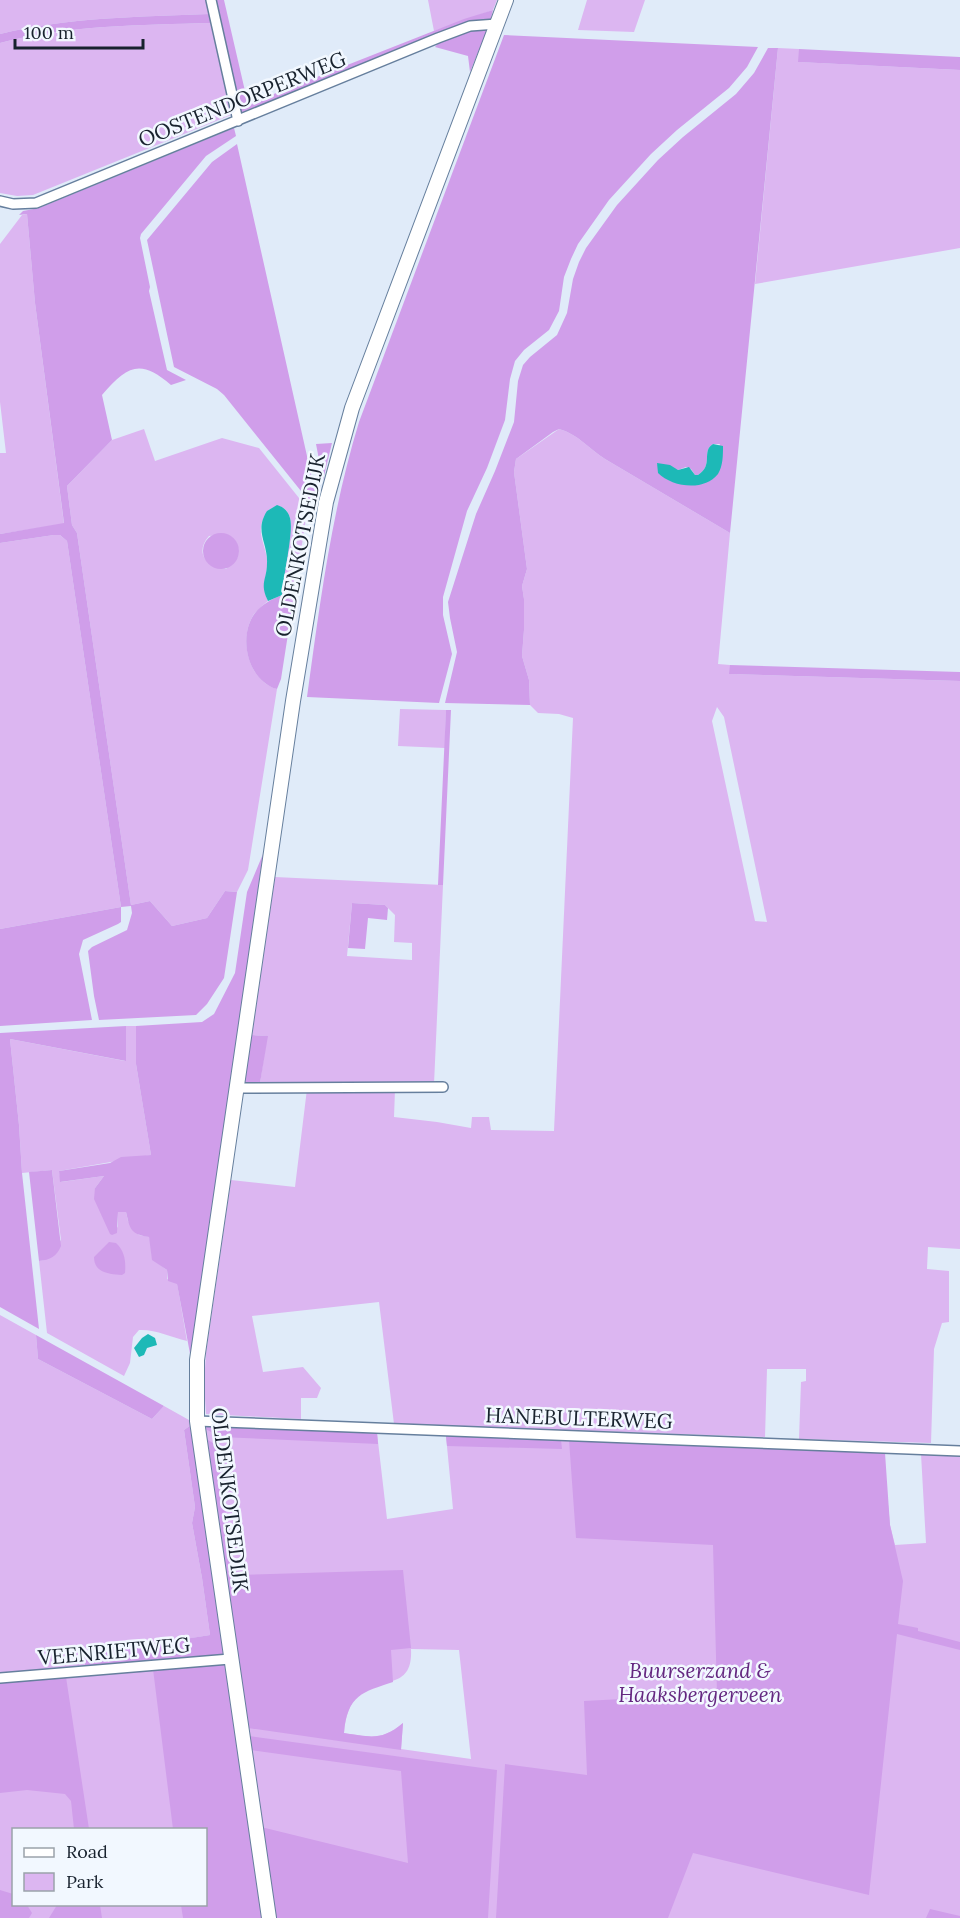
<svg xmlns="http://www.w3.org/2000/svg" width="960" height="1918" viewBox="0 0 960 1918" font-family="Lora,serif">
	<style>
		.green { fill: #dcb6f1; fill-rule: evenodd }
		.forest { fill: #d09eea; fill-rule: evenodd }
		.water { fill: #1db9b7 }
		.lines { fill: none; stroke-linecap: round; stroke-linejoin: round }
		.street-casing { stroke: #667f9d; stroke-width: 12 }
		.secondary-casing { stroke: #667f9d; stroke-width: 16 }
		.street { stroke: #fff; stroke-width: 9 }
		.secondary { stroke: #fff; stroke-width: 14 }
		.labels { text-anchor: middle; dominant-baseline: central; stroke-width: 5; stroke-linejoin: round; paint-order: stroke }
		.street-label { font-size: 21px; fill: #18222e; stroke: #f2f8ff }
		.park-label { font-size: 21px; font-style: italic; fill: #642780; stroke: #f2f8ff }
	</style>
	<rect width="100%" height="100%" fill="#e0ebf9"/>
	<path class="green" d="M0 0H206L209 14C138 17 68 17 0 34Z
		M428 0H497L493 10 434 31Z
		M587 0H645L634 32 578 30Z
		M211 23 231 115 33 195 17 196 0 193V43C69 25 140 25 211 23Z
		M778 48 799 49V62L960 70V248L755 284Z
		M27 214 35 303 64 524 0 534V453H6L0 402V244L22 215Z
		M144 429 155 461 222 438 259 448 303 503 307 512 293 602 282 595V581L291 522C286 496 264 505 261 527 260 539 266 548 267 560 268 577 260 584 268 601 263 605 258 609 254 614 238 638 248 681 277 689L248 870 237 892 225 891 207 918 172 926 150 901 131 905 77 533 72 525 67 486 112 440ZM226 534C236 538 240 546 238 557L226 569C207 568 194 553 209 536Z
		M559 429C578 434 589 449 605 459L730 533 718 664 730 665V674L960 681V1249L928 1247 927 1269 949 1271V1322L942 1323 934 1349 931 1443 799 1439 801 1382 806 1381V1369H767L765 1437 394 1424 379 1302 252 1316 263 1372 303 1367 321 1388 317 1398H301V1419L206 1414 204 1384 206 1353 231 1180 295 1187 307 1089 395 1090 394 1117 437 1122 471 1128 472 1117H489L491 1130 554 1131 573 718 559 714 538 713 530 705 529 680 522 656 524 630V599L522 586 527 569 514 472 516 459ZM717 707 724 717 767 922 755 921 712 721Z
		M54 535H60L67 541 121 907 0 929V543Z
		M400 709 446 710 445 748 398 746Z
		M275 877 443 885 434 1084 260 1083 267 1036 252 1035ZM352 903 385 905 395 915 394 942 412 943V960L347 956Z
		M126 1026H136V1064L151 1155 59 1171 61 1182 104 1176 95 1188 118 1228V1212H126L128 1221 139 1235 149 1237C157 1259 143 1253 167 1270V1279L177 1283 187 1341C171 1337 155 1329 139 1330L133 1337 130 1363 124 1376 47 1333 39 1261 45 1260 61 1240 52 1170 22 1173 19 1125 10 1039 125 1061Z
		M0 1315 36 1335 38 1359 152 1419 164 1406 189 1420 191 1425 184 1430 195 1507 192 1523 202 1578 210 1635 84 1656 85 1668 0 1675Z
		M202 1427 377 1433 387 1519 453 1509 446 1436 883 1453 890 1525 895 1545 926 1543 921 1454 960 1455V1918H0V1681L66 1678V1677L153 1669 154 1671 223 1667ZM411 1649 459 1650 471 1759 401 1749 403 1723C382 1741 370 1737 344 1733 345 1719 349 1703 360 1694 383 1676 413 1690 411 1649ZM14 1830H206V1904H14Z"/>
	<path class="forest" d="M214 0H224L248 104 464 19 493 10 490 22 241 115Z
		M209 14 211 23C140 25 69 25 0 43V34C68 17 138 17 209 14Z
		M488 28 470 72 468 56 435 47C447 32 470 30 488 28Z
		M504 35 758 47 747 67 729 88 677 130 651 154 609 200 578 244 571 259 564 277 559 311 549 330 524 350 515 361 510 379 505 420 487 468 467 511 443 597V615L452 654 439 703 307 697C320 603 331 514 359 422Z
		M768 48H778L730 533 605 459C589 449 578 434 559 429L553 432 516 459 514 472 527 569 522 586 524 599V630L522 656 529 680 530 705 445 703 457 652 450 618 448 602 476 514 495 471 514 422 518 381 523 365 530 357 557 335 567 313 573 279 579 262 586 248 617 205 658 160 683 137 736 94 754 73ZM713 444H720L705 483C678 487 673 485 657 464L678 470 686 467 691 469 695 475H698C714 465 701 451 713 444Z
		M799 49 960 57V70L798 62Z
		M234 128 236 136 206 156 141 234 140 238 150 287 149 291 167 370 186 380 171 385C140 358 127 366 102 395L112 440 67 486 72 525 77 533 131 905 150 901 172 926 207 918 225 891 237 892 224 978 207 1004 196 1015 99 1020 94 996 88 951 92 947 127 930 132 913 131 906 121 907V922L118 924 83 940 79 954 92 1020 0 1026V929L121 907 67 541 60 535H54L0 543V534L64 523 35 303 27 214 19 215 23 211 39 208Z
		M237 144 318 505 317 511 224 395 217 389 174 367 147 240 212 162Z
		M332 443 323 480 316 444Z
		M203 551a18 18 0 1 1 36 0a18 18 0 1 1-36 0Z
		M282 595 293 602 281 679 277 689C248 681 237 637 255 613 262 604 272 599 282 595Z
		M730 665 960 672V681L729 674Z
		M446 710H451L443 885H438Z
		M263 854 191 1359 177 1284 168 1281 167 1270 152 1260 149 1237C130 1234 130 1229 126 1212H118L117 1233 112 1235 110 1234 94 1199 95 1188 104 1176 60 1182 59 1171 110 1163 121 1157 151 1155 136 1064V1026L202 1022 214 1014 235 973 247 892Z
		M352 903 385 905 388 908 387 920 368 918 365 949 348 948Z
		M126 1026V1061L10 1039 19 1125 22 1173 39 1329 0 1307V1033Z
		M251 1035 268 1036 260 1083 245 1082Z
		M52 1170 61 1246C57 1256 50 1260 39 1261L29 1172Z
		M109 1242 116 1243C125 1251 126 1262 125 1273L122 1275C109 1274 94 1273 94 1257Z
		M36 1335 164 1406 152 1419 38 1359Z
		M191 1425 225 1656 85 1668 84 1655 210 1635 202 1578 192 1523 195 1507 184 1430Z
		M212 1425 377 1433 378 1444 220 1437 202 1427Z
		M446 1436 561 1440 562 1449 447 1446Z
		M205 1438 216 1445 235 1575 403 1570 411 1648 391 1650 393 1682C363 1692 347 1695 344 1733 370 1737 382 1741 403 1723L401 1750 248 1728Z
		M569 1440 885 1453 890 1525 903 1581 898 1624 918 1628V1631L960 1642V1650L897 1634 869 1895 693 1853 668 1918H496L505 1764 587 1775 584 1701 717 1694 713 1545 576 1538Z
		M226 1662 263 1918H183L181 1905 206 1904V1830L173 1829 153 1669Z
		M66 1677 89 1829H74L71 1801 65 1794 27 1790 0 1793V1682Z
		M249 1736 497 1770 488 1918H275L261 1827 408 1863 401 1771 251 1750Z
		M0 1890 13 1894 14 1904 27 1905 32 1913 29 1918H0Z
		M57 1905H100L102 1918H49Z
		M930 1909 960 1916V1918H926Z"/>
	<path class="water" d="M713 444 723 446C723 455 723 466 718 474 704 492 672 487 658 473L657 463 670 465 678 470 689 467 695 475H698C714 465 701 451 713 444Z
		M277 505C284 507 288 511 290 518 294 531 283 577 282 595L268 601C259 583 267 580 267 563 268 543 254 531 267 511Z
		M148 1334 155 1338 157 1345 147 1348 144 1355 139 1357 134 1348 142 1338Z"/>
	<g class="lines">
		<g class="street-casing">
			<path id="street" d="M211 0 238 121
				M0 201 13 204 36 203 438 38 470 26 497 24
				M237 1088 443 1087
				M197 1421 960 1451
				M0 1678 230 1659"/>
		</g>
		<g class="secondary-casing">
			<path id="secondary" d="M269 1918 197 1421V1360L293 701 326 502 352 408 506 0"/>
		</g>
		<use href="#street" class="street"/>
		<use href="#secondary" class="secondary"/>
	</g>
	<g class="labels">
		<g class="street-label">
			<text transform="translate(242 99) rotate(-22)">OOSTENDORPERWEG</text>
			<text transform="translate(300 545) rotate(-79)">OLDENKOTSEDIJK</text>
			<text transform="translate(579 1418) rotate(2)">HANEBULTERWEG</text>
			<text transform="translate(230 1500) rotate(83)">OLDENKOTSEDIJK</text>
			<text transform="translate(114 1651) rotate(-5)">VEENRIETWEG</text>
		</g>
		<g class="park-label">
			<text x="700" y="1670">Buurserzand &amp;<tspan x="700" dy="24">Haaksbergerveen</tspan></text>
		</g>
	</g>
	<rect x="12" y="1828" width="195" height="78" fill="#f2f8ff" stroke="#9ba2ab" stroke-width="1.5"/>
	<rect x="24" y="1848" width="30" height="9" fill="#ffffff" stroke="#9ba2ab" stroke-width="1.5"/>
	<text x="66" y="1858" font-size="18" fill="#18222e">Road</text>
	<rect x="24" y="1873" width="30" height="18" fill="#dcb6f1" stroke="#9ba2ab" stroke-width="1.5"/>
	<text x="66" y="1888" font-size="18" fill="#18222e">Park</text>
	<path d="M15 39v9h128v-9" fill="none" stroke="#18222e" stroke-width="3"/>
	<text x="24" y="39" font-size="18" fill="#18222e" stroke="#f2f8ff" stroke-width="4.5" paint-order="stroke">100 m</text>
</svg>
